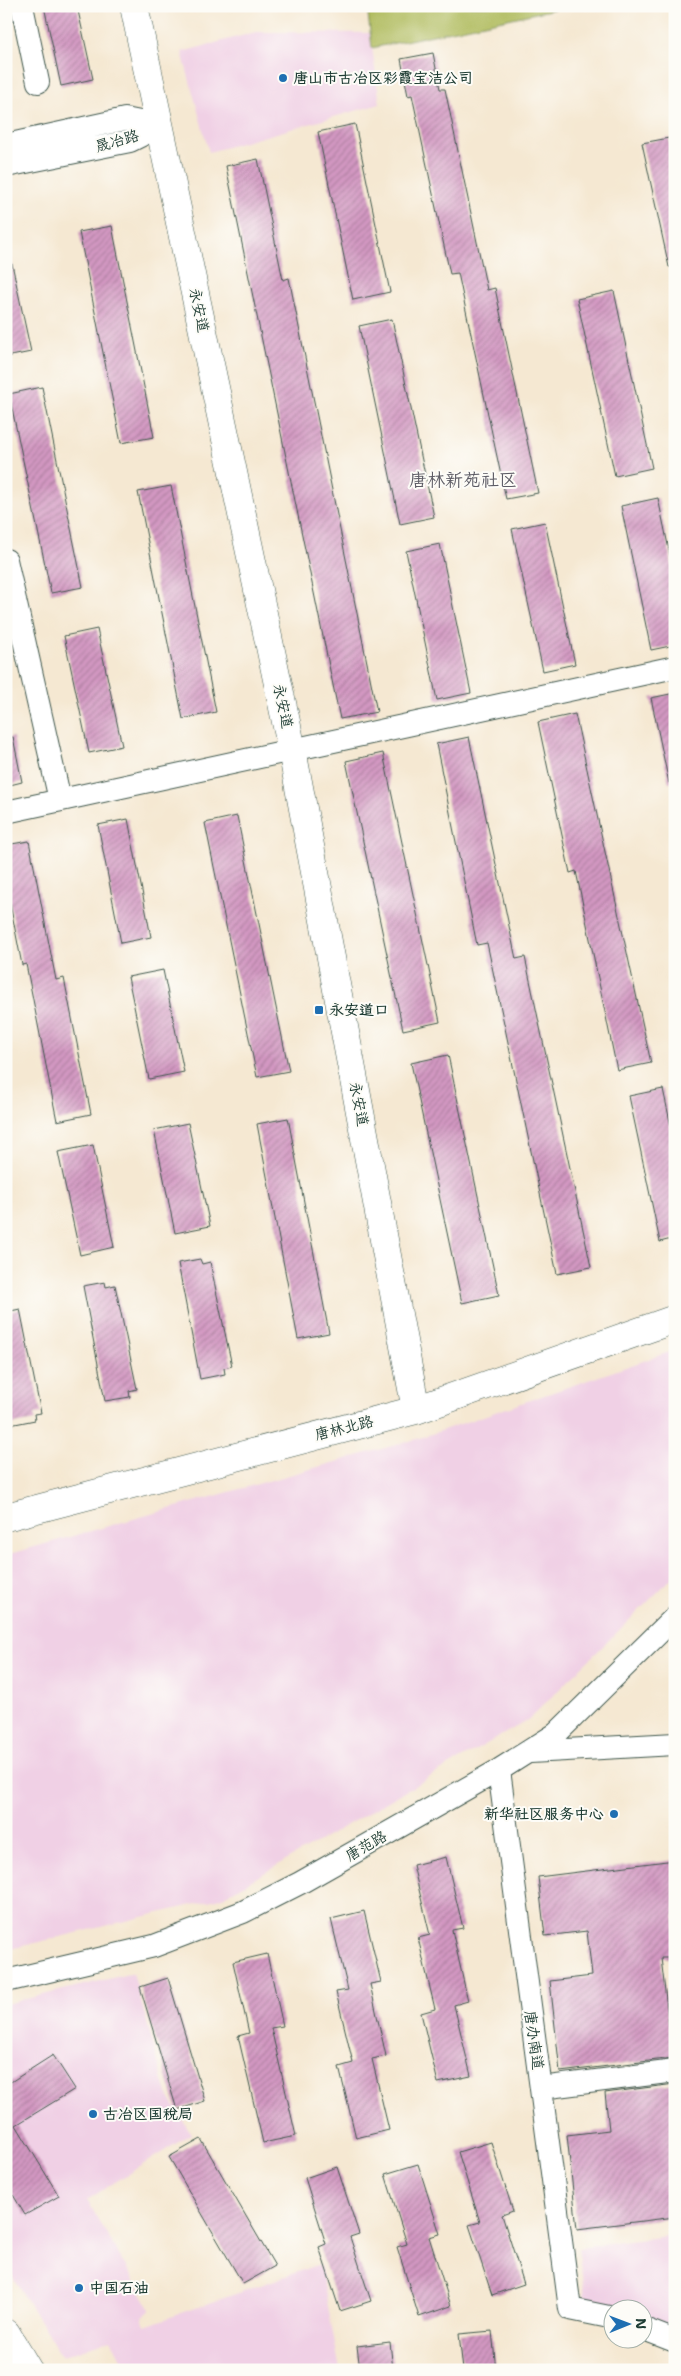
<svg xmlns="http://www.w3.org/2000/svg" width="681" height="2376" viewBox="0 0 681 2376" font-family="'Shantell Sans','LXGW WenKai TC',sans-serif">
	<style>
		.built { fill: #f0d0e5 }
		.green { fill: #b0bc5e; stroke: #687c49 }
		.building { fill: url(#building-hatch) }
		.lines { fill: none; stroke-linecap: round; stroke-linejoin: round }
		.minor-casing { stroke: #3f574c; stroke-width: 24 }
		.major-casing { stroke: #3f574c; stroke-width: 29 }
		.highway-casing { stroke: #3f574c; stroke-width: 29 }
		.minor { stroke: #fff; stroke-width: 22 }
		.major { stroke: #fff; stroke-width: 28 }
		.highway { stroke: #fff; stroke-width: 28 }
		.poi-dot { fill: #1f6fb2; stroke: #fdfcf7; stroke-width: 2 }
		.labels { text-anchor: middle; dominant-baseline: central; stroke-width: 4; stroke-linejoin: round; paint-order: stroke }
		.poi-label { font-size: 15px; font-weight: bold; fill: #1f3d34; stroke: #fdfcf7; text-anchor: start }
		.street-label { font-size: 15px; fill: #1f3d34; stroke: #fdfcf7 }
		.quarter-label { font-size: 18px; fill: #5e5d66; stroke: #fdfcf7 }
	</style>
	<defs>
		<pattern id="building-hatch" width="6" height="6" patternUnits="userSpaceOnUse" patternTransform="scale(1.25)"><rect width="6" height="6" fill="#d398c2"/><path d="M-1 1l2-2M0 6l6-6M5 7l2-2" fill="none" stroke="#ab7d9e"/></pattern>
	</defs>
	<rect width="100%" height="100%" fill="#fdfcf7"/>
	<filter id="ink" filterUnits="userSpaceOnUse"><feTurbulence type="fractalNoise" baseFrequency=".02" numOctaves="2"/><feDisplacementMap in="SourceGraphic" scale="10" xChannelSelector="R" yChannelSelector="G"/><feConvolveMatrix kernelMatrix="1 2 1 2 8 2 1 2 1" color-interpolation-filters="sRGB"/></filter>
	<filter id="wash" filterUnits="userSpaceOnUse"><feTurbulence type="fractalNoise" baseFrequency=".0096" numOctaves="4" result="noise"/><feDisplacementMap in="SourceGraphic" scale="20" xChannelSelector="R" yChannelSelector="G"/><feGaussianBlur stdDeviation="1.12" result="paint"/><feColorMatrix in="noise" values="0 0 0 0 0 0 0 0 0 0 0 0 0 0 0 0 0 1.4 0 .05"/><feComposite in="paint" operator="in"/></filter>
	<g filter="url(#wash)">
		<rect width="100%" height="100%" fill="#f5e8d2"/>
		<path class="built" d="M256 32 370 33 380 104 209 152 182 52Z
			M675 1350V1575L528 1720 221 1898 6 1950V1555L417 1439Z
			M133 1973 167 2094 191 2134 87 2200 151 2310 142 2317 145 2326 320 2264 340 2370H127L111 2339 62 2357 6 2266V2004Z
			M675 2235V2329L644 2318V2308H617L585 2297 578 2248Z"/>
		<path class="green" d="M367 6H580L564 7 372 48Z"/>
		<g id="blocks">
			<path class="building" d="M44 6H77L93 79 61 86Z
				M433 53 440 89H445L487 290 495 288 538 493 506 499 458 273 450 274 412 95 408 96 401 59Z
				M355 124 390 292 353 300 318 132Z
				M669 138 675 165V267H669L642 143Z
				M258 159 283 280 289 278 377 712 340 719 226 166Z
				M112 226 154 437 121 443 79 232Z
				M12 264 31 352 6 357V265Z
				M614 291 652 468 615 476 577 299Z
				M392 319 434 517 400 524 359 326Z
				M42 387 83 587 51 593 9 394Z
				M171 486 216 712 183 719 138 492Z
				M658 498 675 578V645L651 650 621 506Z
				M545 522 575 664 543 671 512 529Z
				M440 544 471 693 437 700 406 551Z
				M97 629 122 746 89 753 64 636Z
				M675 693V782L669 783 651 698Z
				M575 714 651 1063 617 1070 576 871 570 873 538 722Z
				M13 737 22 782 6 786V738Z
				M469 737 516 959 525 957 591 1267 557 1274 487 943 477 945 436 744Z
				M383 753 440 1022 403 1030 346 761Z
				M237 816 289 1071 257 1077 205 823Z
				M128 819 151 937 121 943 98 825Z
				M29 841 56 980 64 978 91 1114 57 1121 26 964 22 965 6 883V845Z
				M163 970 184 1072 149 1079 128 977Z
				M448 1055 499 1295 462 1303 411 1063Z
				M663 1089 675 1145V1238L660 1242 629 1096Z
				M288 1118 329 1333 298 1339 257 1124Z
				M188 1123 210 1226 175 1233 154 1130Z
				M93 1145 114 1247 80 1255 58 1152Z
				M200 1259 202 1264 210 1262 232 1366 224 1368 225 1374 200 1379 178 1263Z
				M105 1282 106 1287 115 1285 137 1389 129 1391 130 1397 105 1401 83 1286Z
				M20 1309 41 1413 34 1414 35 1420 10 1425 6 1407V1312Z
				M446 1857 463 1928 452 1930 468 2001 454 2005 471 2076 438 2083 421 2013 435 2009 418 1938 430 1935 413 1865Z
				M675 1860V1958H661L673 2058 560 2072 550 1981 592 1976 587 1931 545 1936 538 1877Z
				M364 1911 381 1982 370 1984 386 2056 372 2059 389 2130 356 2138 339 2067 353 2063 336 1992 348 1990 331 1919Z
				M267 1954 283 2026 271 2028 296 2136 263 2143 238 2036 249 2033 233 1962Z
				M168 1978 205 2101 177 2110 140 1987Z
				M53 2055 75 2089 16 2125 59 2196 25 2215 6 2183V2085Z
				M675 2084V2217L577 2229 567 2135 609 2130 605 2093Z
				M201 2139 275 2266 243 2284 169 2157Z
				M491 2142 513 2211 502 2215 524 2284 492 2295 469 2225 480 2222 458 2152Z
				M418 2164 440 2234 429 2237 451 2306 419 2317 397 2247 407 2244 385 2174Z
				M337 2167 359 2234 350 2237 371 2301 340 2311 319 2247 326 2244 305 2178Z
				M492 2331 496 2370H463L459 2334Z
				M390 2342 393 2370H360L357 2346Z"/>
		</g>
	</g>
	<g filter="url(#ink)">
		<use href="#blocks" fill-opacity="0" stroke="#3f574c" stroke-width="1"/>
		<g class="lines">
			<g class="minor-casing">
				<path id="minor" d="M22 6 38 82
					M6 145 125 119 160 126
					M6 166 130 141 160 126
					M6 560 60 800
					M6 812 675 667
					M530 1752 675 1744
					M499 1770 570 2309 614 2318
					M6 1981 154 1946 243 1912 300 1883 499 1770 556 1734 675 1617
					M541 2088 675 2071
					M644 2329 675 2341"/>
			</g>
			<g class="major-casing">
				<path id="major" d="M134 6 292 750 416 1410
					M6 1517 416 1410 675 1319"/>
			</g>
			<g class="highway-casing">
				<path id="highway" d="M6 2333 28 2370"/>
			</g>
			<use href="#minor" class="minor"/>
			<use href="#major" class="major"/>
			<use href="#highway" class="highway"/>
		</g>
	</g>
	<g class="poi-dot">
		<circle cx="283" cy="78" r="5"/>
		<rect x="314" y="1005" width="10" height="10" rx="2.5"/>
		<circle cx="614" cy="1814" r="5"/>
		<circle cx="93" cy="2114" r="5"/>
		<circle cx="79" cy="2288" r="5"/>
	</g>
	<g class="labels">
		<g class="poi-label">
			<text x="293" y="78">唐山市古冶区彩霞宝洁公司</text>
			<text x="329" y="1010">永安道口</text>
			<text x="604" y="1814" text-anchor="end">新华社区服务中心</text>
			<text x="103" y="2114">古冶区国税局</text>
			<text x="89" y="2288">中国石油</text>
		</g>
		<g class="street-label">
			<text transform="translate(117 141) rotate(-16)">晟冶路</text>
			<text transform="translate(199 310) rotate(78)">永安道</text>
			<text transform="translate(283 706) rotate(78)">永安道</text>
			<text transform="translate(359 1104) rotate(79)">永安道</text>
			<text transform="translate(344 1428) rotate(-14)">唐林北路</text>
			<text transform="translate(366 1846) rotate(-30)">唐范路</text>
			<text transform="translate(534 2040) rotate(82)">唐办南道</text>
		</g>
		<g class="quarter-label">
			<text x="463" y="480">唐林新苑社区</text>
		</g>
	</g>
	<rect width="681" height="2376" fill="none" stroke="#fdfcf7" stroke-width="25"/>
	<g transform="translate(628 2324) rotate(89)"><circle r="24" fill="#fdfcf7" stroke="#a4b0a9"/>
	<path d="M0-4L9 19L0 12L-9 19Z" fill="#1f6fb2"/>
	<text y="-8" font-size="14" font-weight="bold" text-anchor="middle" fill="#1f3d34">N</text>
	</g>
</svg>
